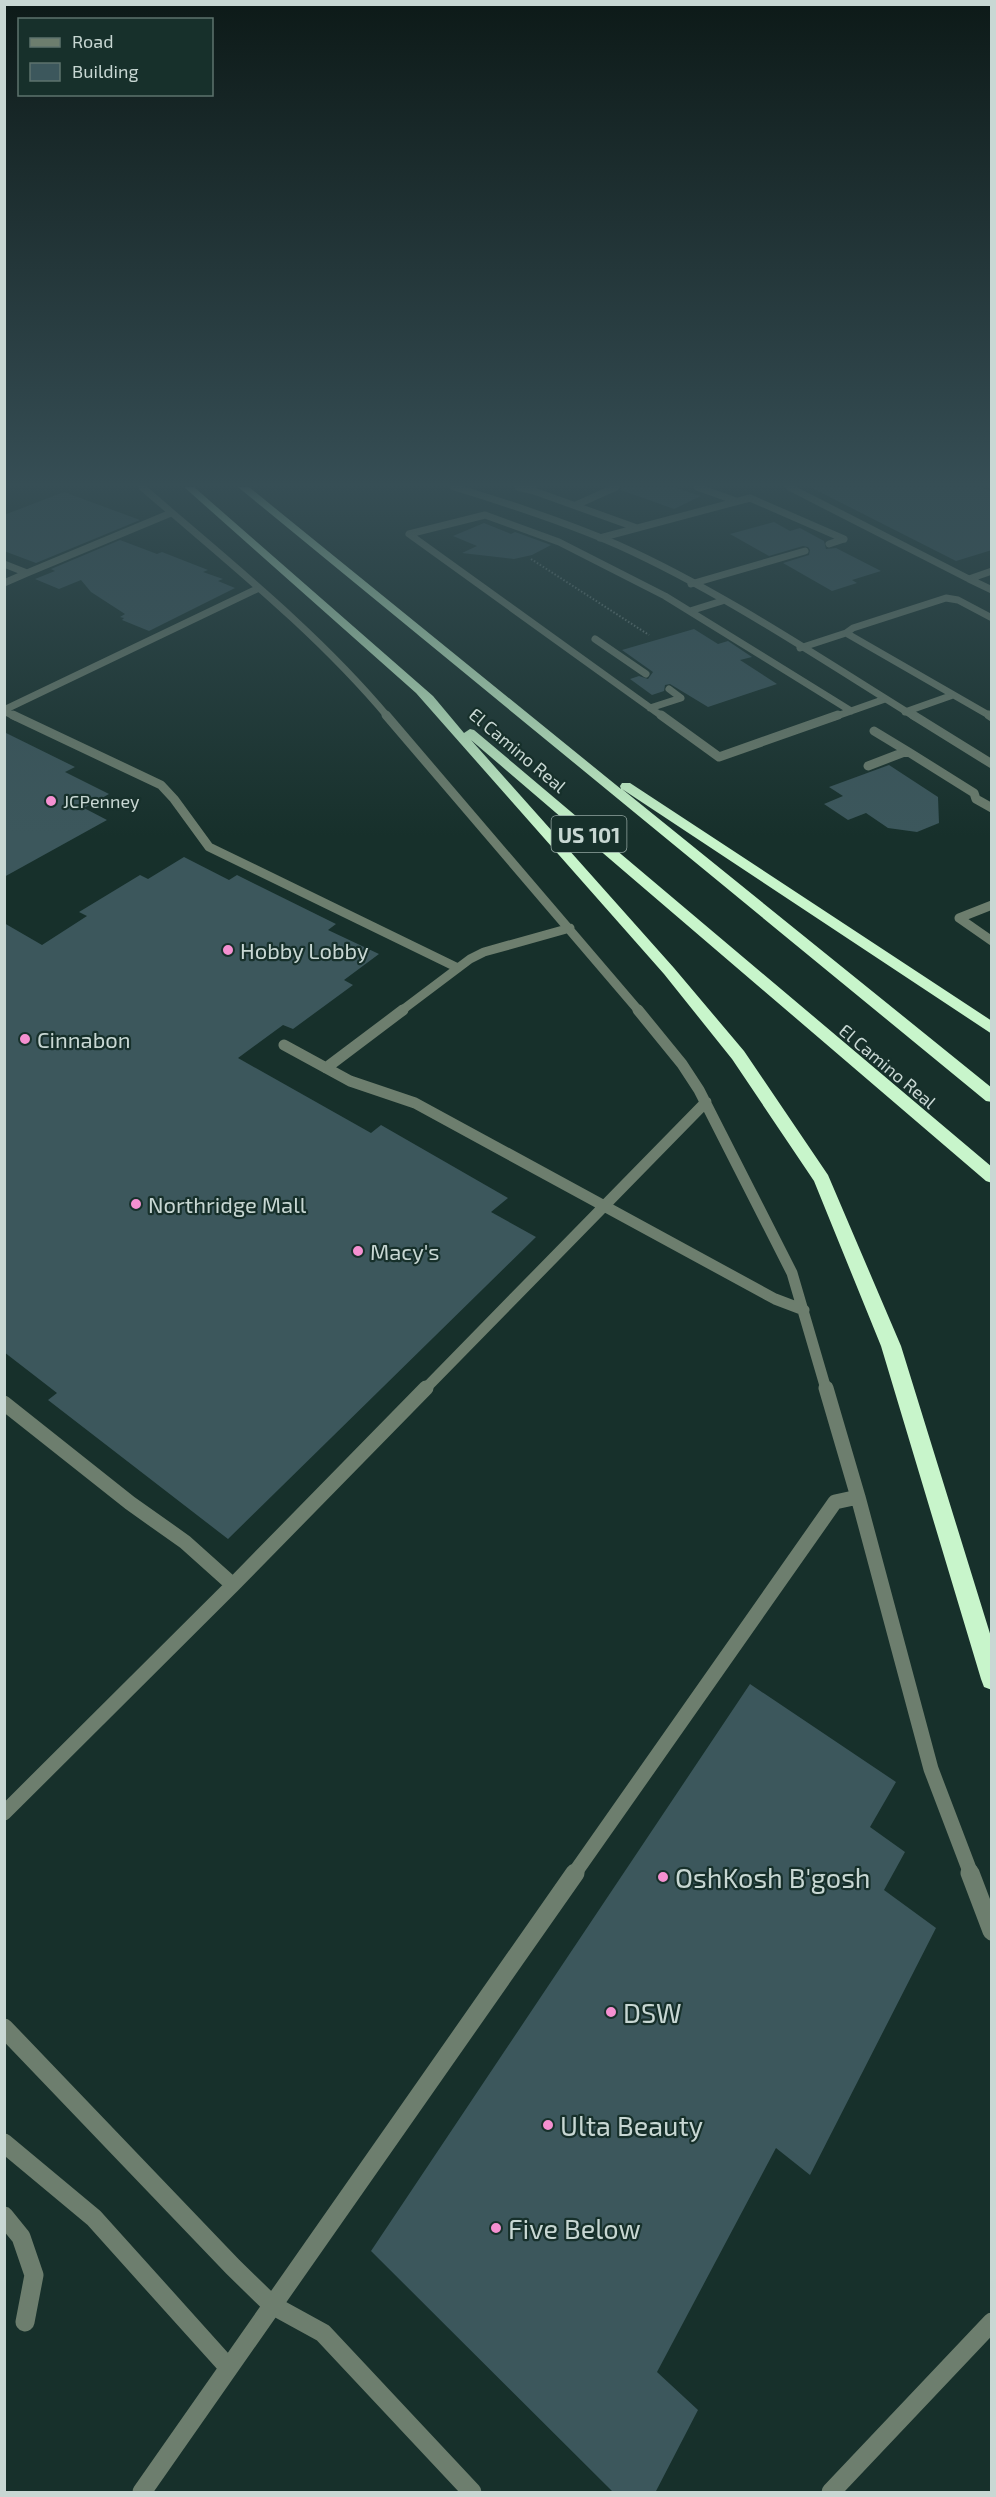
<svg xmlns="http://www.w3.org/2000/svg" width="996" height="2497" viewBox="0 0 996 2497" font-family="'Exo 2',sans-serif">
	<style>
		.building { fill: #3c575c }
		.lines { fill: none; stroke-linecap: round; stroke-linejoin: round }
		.path { stroke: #697d79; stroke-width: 2; stroke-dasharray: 1.5 2; stroke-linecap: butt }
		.service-far4 { stroke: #6d7e6e; stroke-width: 7 }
		.service-far3 { stroke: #6d7e6e; stroke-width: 9 }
		.service-far2 { stroke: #6d7e6e; stroke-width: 11 }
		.service-far1 { stroke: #6d7e6e; stroke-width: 15 }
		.service { stroke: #6d7e6e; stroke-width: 19 }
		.minor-far1 { stroke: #6d7e6e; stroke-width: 7 }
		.minor { stroke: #6d7e6e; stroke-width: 9 }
		.motorway { fill: #c8f5cb; fill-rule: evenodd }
		.poi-dot { fill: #f590d1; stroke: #17302b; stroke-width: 2 }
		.labels { text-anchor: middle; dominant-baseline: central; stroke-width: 4.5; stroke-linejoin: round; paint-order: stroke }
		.far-street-label { font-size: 18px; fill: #c8d7d3; stroke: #17302b }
		.far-poi-label { font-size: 18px; fill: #c8d7d3; stroke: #17302b; text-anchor: start }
		.shield { fill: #17302b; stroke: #93a5a1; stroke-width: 1.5 }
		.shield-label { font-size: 21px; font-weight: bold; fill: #c8d7d3 }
		.poi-label { font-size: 22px; fill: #c8d7d3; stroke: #17302b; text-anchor: start }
		.near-poi-label { font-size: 27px; fill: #c8d7d3; stroke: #17302b; text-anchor: start }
	</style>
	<rect width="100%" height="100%" fill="#17302b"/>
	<path class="building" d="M622 487H673L701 496 674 509 621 490Z
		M810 487H981L992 492V550L956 561Z
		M64 492 140 520 36 563 4 551V515Z
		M774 522 790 531 800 528 824 541 826 549 836 548 881 571 852 580 857 583 832 591 783 563 809 555 810 550 808 547 803 546 769 556 730 534Z
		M484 523 511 534 515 532 551 545 532 555 514 559 462 553 477 546 453 536Z
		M120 540 157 554 162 552 208 570 203 572 223 579 218 581 235 588 149 631 122 620 124 618 120 617 125 614 91 592 81 580 59 589 35 579 55 571 51 569Z
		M694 629 718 644 728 641 752 657 740 660 777 684 708 707 670 684 665 685 664 691 652 695 630 679 639 676 648 679 653 672 622 650Z
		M4 732 75 767 65 772 109 794 84 808 107 820 4 877Z
		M889 765 938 797 939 823 917 832 888 828 866 813 848 820 824 804 843 796 829 787Z
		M184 857 229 880 237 875 336 924 328 930 379 954 344 980 353 985 293 1029 283 1025 238 1058 371 1133 381 1125 508 1198 491 1212 536 1237 228 1539 48 1400 57 1393 4 1352V923L42 945 87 916 79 912 140 875 148 879Z
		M750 1684 896 1782 870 1827 905 1852 884 1890 936 1928 810 2175 776 2148 657 2372 698 2410 655 2493H614L371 2251Z"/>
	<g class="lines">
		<path class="path" d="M531 559 649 635"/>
		<path class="service-far4" d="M142 487C226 560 316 631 388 717
			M518 487 534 491 533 487
			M697 487 736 501
			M789 487 969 579 992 571
			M534 491 637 528
			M576 505 616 487
			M600 538 750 498 844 539
			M829 544 844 539
			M4 564 27 573 4 583
			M27 573 171 513
			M969 579 992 590
			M691 584 805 551
			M690 611 722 601
			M846 633 853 628 946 598 958 600 992 618
			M595 639 646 674
			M800 648 846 633 992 717
			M650 708 681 698 669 689
			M4 710 259 588
			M4 711 16 717
			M851 711 885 699
			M905 712 953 695
			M663 717 409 534 485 515 559 542 665 596 851 711
			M834 717 851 711"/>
		<path class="service-far3" d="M13 715 161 785 174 799 209 847 458 968
			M386 715 639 1011
			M661 715 719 757 838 715
			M989 715 992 717
			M907 751 974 793 976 799 992 808
			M868 766 907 751 874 731
			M992 905 959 918 992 941
			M401 1011 470 959 484 952 570 928"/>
		<path class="service-far2" d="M638 1010 682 1064 699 1090 792 1273 826 1389
			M284 1045 350 1081 415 1103 775 1299 804 1310
			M326 1068 403 1010
			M425 1389 706 1102"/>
		<path class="service-far1" d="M826 1388 858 1497 931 1769 971 1874
			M4 1403 130 1503 185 1542 233 1585
			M4 1813 233 1585 426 1388
			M574 1874 835 1502 858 1497"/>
		<path class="service" d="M970 1873 992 1931
			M4 2028 233 2267 272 2305 323 2333 472 2492
			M4 2143 94 2218 228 2367
			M4 2216 21 2237 34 2275 25 2322
			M142 2492 575 1873
			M831 2492 992 2322"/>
		<path class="minor-far1" d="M454 487C510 504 565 522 618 545 722 592 818 657 915 717"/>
		<path class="minor" d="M913 715 992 764"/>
		<path class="motorway" d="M184 487H194L433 696 464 733 470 729 474 730 992 1167V1183L986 1181 471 740 674 968 744 1051 828 1175 901 1346 992 1640V1690L984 1687 981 1679 881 1346 814 1181 732 1059 664 974 416 693Z
			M238 487H249L621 789 620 786 622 783H630L992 1021V1034L622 789 992 1088V1102L986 1101Z"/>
	</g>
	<linearGradient id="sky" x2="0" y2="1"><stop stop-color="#0d1a18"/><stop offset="0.58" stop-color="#364e55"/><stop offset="1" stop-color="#364e55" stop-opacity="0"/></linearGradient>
	<rect width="996" height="836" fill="url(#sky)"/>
	<g class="poi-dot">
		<circle cx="51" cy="801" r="6"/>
		<circle cx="228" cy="950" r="6"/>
		<circle cx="25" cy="1039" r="6"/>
		<circle cx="136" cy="1204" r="6"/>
		<circle cx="358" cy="1251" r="6"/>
		<circle cx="663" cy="1877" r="6"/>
		<circle cx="611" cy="2012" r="6"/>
		<circle cx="548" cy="2125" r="6"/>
		<circle cx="496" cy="2228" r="6"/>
	</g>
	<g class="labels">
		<g class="far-street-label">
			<text transform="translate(518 750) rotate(40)">El Camino Real</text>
			<text transform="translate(888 1066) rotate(40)">El Camino Real</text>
		</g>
		<g class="far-poi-label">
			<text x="63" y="801">JCPenney</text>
		</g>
		<rect class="shield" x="551.5" y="816" width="75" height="36" rx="4.5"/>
		<g class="shield-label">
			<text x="589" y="834">US 101</text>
		</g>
		<g class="poi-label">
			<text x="240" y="950">Hobby Lobby</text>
			<text x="37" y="1039">Cinnabon</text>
			<text x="148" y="1204">Northridge Mall</text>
			<text x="370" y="1251">Macy's</text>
		</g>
		<g class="near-poi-label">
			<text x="675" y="1877">OshKosh B'gosh</text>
			<text x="623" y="2012">DSW</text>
			<text x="560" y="2125">Ulta Beauty</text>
			<text x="508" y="2228">Five Below</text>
		</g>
	</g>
	<rect width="996" height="2497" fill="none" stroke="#c8d7d3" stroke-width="12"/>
	<rect x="18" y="18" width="195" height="78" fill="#17302b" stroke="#5e736e" stroke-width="1.5"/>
	<rect x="30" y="38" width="30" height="9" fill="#6d7e6e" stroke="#5e736e" stroke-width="1.5"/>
	<text x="72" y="48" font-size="18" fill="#c8d7d3">Road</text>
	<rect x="30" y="63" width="30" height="18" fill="#3c575c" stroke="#5e736e" stroke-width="1.5"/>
	<text x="72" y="78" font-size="18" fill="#c8d7d3">Building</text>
</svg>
